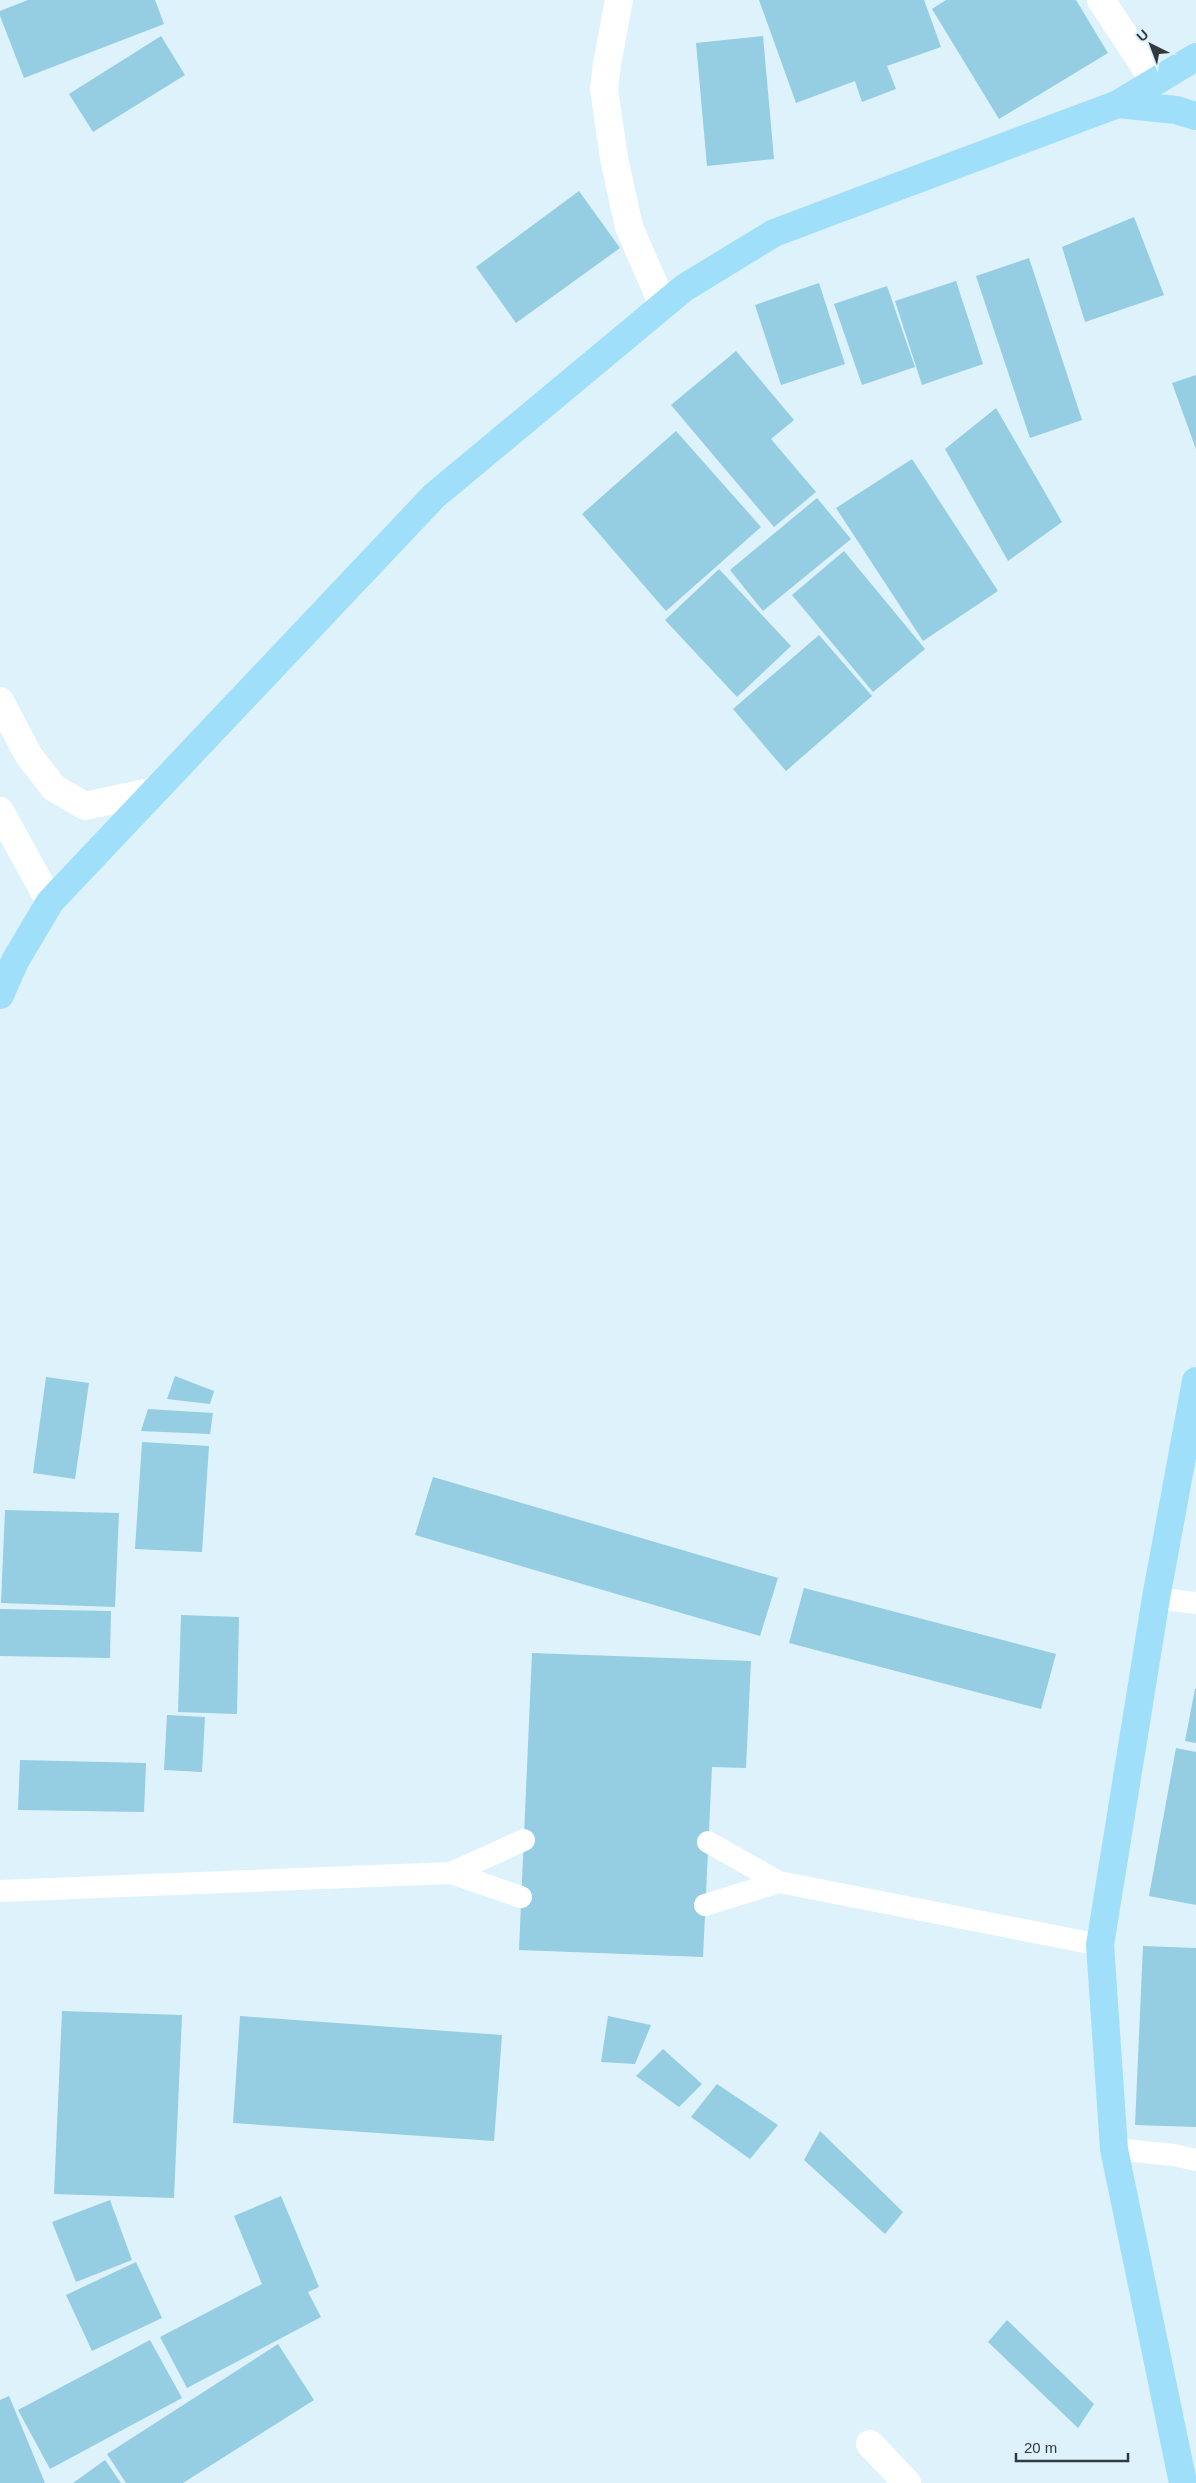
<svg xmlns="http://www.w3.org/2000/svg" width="1196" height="2483" viewBox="0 0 1196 2483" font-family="Arial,sans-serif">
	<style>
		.building { fill: #95cde3 }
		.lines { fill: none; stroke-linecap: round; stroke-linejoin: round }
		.lane { stroke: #fff; stroke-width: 22 }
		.street { stroke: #fff; stroke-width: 28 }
		.secondary { stroke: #fff; stroke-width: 28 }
		.highway { stroke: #9fdff9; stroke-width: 28 }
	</style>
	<rect width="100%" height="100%" fill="#ddf2fb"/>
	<path class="building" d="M28 0H155L164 24 24 78 0 16V11Z
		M759 0H924L941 47 887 66 896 89 862 102 855 81 796 103Z
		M946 0H1076L1108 53 999 119 932 9Z
		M161 36 185 75 93 132 69 94Z
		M763 36 774 159 707 166 696 43Z
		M579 191 620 248 516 323 476 267Z
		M1134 217 1164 295 1085 322 1062 247Z
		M1029 258 1082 420 1030 438 976 276Z
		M956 281 983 364 922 385 895 301Z
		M819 283 845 364 781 385 755 305Z
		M887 286 915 367 862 385 834 304Z
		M736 351 794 420 771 439 816 492 774 527 671 405Z
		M1196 375V449L1172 383Z
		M996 408 1062 522 1008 561 945 449Z
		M676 431 761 527 666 611 582 514Z
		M912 459 998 591 923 641 836 508Z
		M817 498 851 539 763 611 730 570Z
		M844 551 925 649 873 692 792 595Z
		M719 569 791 646 737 697 665 620Z
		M819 635 872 696 786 771 733 709Z
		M175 1376 214 1391 210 1404 167 1399Z
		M46 1377 89 1383 75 1479 33 1473Z
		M148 1409 213 1413 210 1434 141 1431Z
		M142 1442 209 1446 202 1552 135 1549Z
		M433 1477 778 1578 760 1636 415 1535Z
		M5 1510 119 1513 115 1607 1 1603Z
		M804 1588 1056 1654 1041 1709 789 1643Z
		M0 1609 111 1611 110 1658 0 1656Z
		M181 1615 239 1617 237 1714 178 1712Z
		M532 1653 751 1661 746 1768 712 1767 703 1957 519 1950Z
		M1195 1689H1196V1743L1185 1741Z
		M167 1715 205 1717 202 1772 164 1770Z
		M1176 1748 1196 1752V1905L1149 1896Z
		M20 1760 146 1763 144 1812 18 1810Z
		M1143 1946 1196 1948V2127L1135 2125Z
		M62 2011 182 2015 174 2198 54 2194Z
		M240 2016 502 2035 494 2141 233 2123Z
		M608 2016 651 2025 635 2064 601 2062Z
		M663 2049 702 2084 679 2107 636 2076Z
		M717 2084 778 2125 750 2159 691 2117Z
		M820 2131 903 2212 885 2234 804 2160Z
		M281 2196 319 2287 308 2292 321 2317 187 2388 160 2337 262 2284 234 2216Z
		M110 2200 132 2260 76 2282 52 2222Z
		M136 2262 162 2318 92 2351 66 2295Z
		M1007 2320 1094 2404 1078 2428 988 2342Z
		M150 2340 182 2398 50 2469 18 2410Z
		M278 2344 314 2400 183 2483H126L107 2454Z
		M9 2396 45 2483H0V2400Z
		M105 2460 121 2483H73Z"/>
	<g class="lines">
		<path class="lane" d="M1156 1598 1196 1603
			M708 1842 779 1882 1100 1945
			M451 1873 524 1840
			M0 1891 451 1873 521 1897
			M705 1905 779 1882
			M1114 2149 1174 2155 1196 2160"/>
		<path class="street" d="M619 0 607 64 604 89 614 158 629 227 663 305
			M1101 0 1155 82
			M870 2444 907 2483"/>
		<path class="secondary" d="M0 701 29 756 54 788 85 806 155 791
			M0 811 50 902"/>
		<path class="highway" d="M1118 104 1176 110 1196 116
			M0 995 15 961 50 902 434 496 684 288 774 233 1118 104 1196 57
			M1183 2483 1114 2149 1100 1945 1156 1598 1196 1381"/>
	</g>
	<g transform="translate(1151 45) rotate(318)" stroke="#ddf2fb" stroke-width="4" paint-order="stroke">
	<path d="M0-4L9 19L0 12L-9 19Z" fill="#323a3e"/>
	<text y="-8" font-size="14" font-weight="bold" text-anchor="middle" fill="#323a3e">U</text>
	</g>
	<path d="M1016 2453v8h112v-8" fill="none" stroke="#323a3e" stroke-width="2.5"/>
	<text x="1024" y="2453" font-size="15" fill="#323a3e" stroke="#ddf2fb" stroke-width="4" paint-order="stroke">20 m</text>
</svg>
